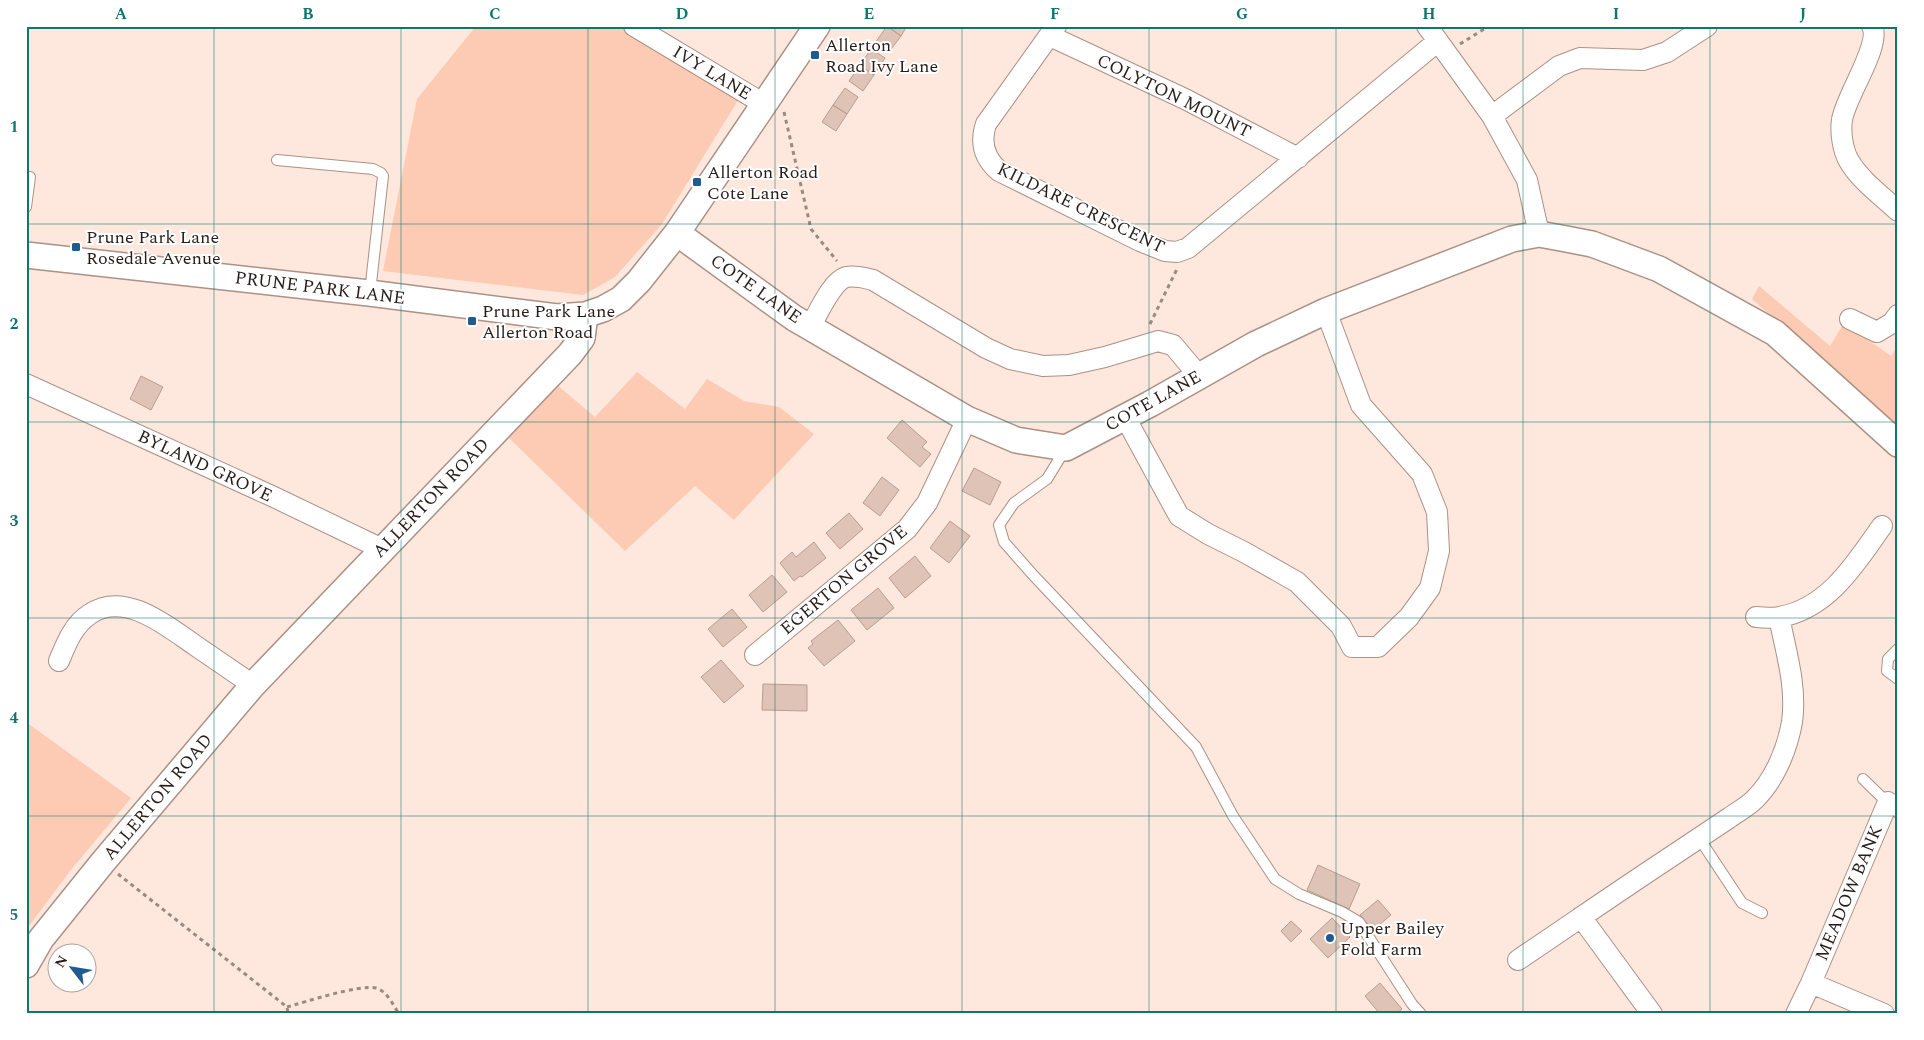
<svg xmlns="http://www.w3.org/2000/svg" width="1924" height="1040" viewBox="0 0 1924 1040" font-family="Spectral,serif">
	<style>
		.green { fill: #fdcab3 }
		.building { fill: #dfc3b6; stroke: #b89d91 }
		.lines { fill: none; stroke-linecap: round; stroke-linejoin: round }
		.service-casing { stroke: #ac9185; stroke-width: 12 }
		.minor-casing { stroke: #ac9185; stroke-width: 22 }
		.tertiary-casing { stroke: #ac9185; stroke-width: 28 }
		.path { stroke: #9b8a82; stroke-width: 3; stroke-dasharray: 4 4; stroke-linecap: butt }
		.service { stroke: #fff; stroke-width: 10 }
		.minor { stroke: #fff; stroke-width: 20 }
		.tertiary { stroke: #fff; stroke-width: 25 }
		.grid { fill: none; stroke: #0f766e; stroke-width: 1; stroke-opacity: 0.55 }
		.poi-dot { fill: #215991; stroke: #fff; stroke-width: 2 }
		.labels { text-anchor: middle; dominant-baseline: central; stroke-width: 4; stroke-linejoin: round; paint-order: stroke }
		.poi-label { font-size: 18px; fill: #281e19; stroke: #fff; text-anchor: start }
		.street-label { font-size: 18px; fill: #281e19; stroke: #fff }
		.neatline { fill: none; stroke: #0f766e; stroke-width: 2 }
		.grid-label { font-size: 16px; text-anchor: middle; font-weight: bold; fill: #0f766e }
	</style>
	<rect width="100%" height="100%" fill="#fee7dc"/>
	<path class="green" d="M476 26H621L740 97 662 224 615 277 583 295 383 271 417 99Z
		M1759 286 1830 346 1844 323 1891 356 1898 345V429L1752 299Z
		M637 372 685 409 707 379 744 401 779 407 814 434 734 520 695 486 625 551 507 436 557 385 595 417Z
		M26 722 131 798 70 871 26 930Z"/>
	<path class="building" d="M887 26H907L901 36Z
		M887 26 901 36 889 52 875 43Z
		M871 49 885 58 874 75 860 65Z
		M860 65 874 75 863 91 849 81Z
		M845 88 858 97 847 114 833 105Z
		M833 105 847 114 836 131 822 122Z
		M141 376 163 387 151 410 130 399Z
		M902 420 927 442 922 447 931 454 920 467 887 438Z
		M974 468 1001 482 990 505 962 491Z
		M882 477 899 490 880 516 863 503Z
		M849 513 863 529 840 549 826 533Z
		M950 521 970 536 949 563 930 548Z
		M814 542 826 558 802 577 800 576 794 581 780 563 792 552 796 557Z
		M915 556 931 576 905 598 889 578Z
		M772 575 787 592 763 612 749 595Z
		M878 588 894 608 867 630 851 610Z
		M732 609 747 627 723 647 708 629Z
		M838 620 855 641 824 666 808 648 813 644 811 641Z
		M721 660 744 686 724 703 701 677Z
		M763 684 807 685V711L762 710Z
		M1318 865 1360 884 1349 909 1307 890Z
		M1378 900 1391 915 1373 930 1360 915Z
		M1332 918 1350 937 1328 958 1310 939Z
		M1291 921 1302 931 1291 942 1281 931Z
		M1380 983 1402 1009 1396 1014H1380L1365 996Z"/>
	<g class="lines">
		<g class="service-casing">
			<path id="service" d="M277 160 373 169 381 173 383 176 370 292
				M26 207 30 177
				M1066 448 1047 479 1014 503 999 525 1004 542 1034 576 1196 747 1233 816 1275 879 1299 894 1342 912 1359 922 1412 1004 1421 1014
				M1898 649 1888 659 1887 671 1898 679
				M1863 779 1898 813
				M1699 838 1742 903 1762 913"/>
		</g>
		<g class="minor-casing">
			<path id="minor" d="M634 26 764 104
				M1056 26 986 124C980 142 984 158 999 171L1140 241 1165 251 1177 252 1188 248 1438 41
				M1427 26 1492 116 1527 180 1539 234
				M1872 26C1882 45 1845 97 1842 120 1840 132 1843 151 1849 161 1860 180 1882 196 1898 211
				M1050 36 1185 99 1298 158
				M1492 116 1559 66 1580 58 1643 60 1667 52 1707 26
				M1850 319 1877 332 1892 323 1898 315
				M810 327C818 314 831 282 846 277 856 275 865 278 873 280L986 348 1010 359 1043 366 1069 365 1105 357 1158 341 1173 345 1199 376
				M26 384 274 497 382 549
				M1125 417 1179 516 1208 534 1244 552 1297 582 1341 626 1352 647H1378L1409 617 1430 588 1439 551 1437 512 1422 474 1361 405 1326 311
				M1756 617C1763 617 1772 619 1779 617 1828 609 1856 563 1882 526
				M755 655 907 529 927 503 967 419
				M59 661C66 644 73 625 90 614 125 590 168 627 196 646 215 659 234 672 253 685
				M1581 917 1652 1014
				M1518 960C1567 927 1616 893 1666 860 1687 846 1708 832 1729 818 1737 812 1747 807 1754 800 1774 781 1787 750 1792 722 1797 687 1786 652 1779 617
				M1811 983 1884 1014
				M1796 1014 1811 983 1888 802"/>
		</g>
		<g class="tertiary-casing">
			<path id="tertiary" d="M677 233 794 318 967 419 1016 440 1066 448 1150 404 1256 344 1326 311 1512 239 1539 234 1561 238 1592 244 1659 269 1775 333 1898 444
				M26 255 369 293 557 317 585 315 603 309 621 299 639 281 677 233 817 26
				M26 965 41 939 103 862 253 685 570 354 582 338 585 315"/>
		</g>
		<path class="path" d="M1460 44 1489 26
			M784 112 811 229 837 261
			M1150 324 1177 269
			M118 874 287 1007 288 1014
			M287 1007C305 1002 360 984 376 988 387 991 393 1005 399 1014"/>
		<use href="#service" class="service"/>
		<use href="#minor" class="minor"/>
		<use href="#tertiary" class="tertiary"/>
	</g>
	<path class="grid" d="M214 26V1014M401 26V1014M588 26V1014M775 26V1014M962 26V1014M1149 26V1014M1336 26V1014M1523 26V1014M1710 26V1014M26 224H1898M26 422H1898M26 618H1898M26 816H1898"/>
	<g class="poi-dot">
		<rect x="810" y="50" width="10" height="10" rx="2.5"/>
		<rect x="692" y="177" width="10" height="10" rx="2.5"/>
		<rect x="71" y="242" width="10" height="10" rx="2.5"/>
		<rect x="467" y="316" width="10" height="10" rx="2.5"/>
		<circle cx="1330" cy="938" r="5"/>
	</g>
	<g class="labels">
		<g class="poi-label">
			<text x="825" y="45">Allerton<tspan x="825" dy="21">Road Ivy Lane</tspan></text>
			<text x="707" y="172">Allerton Road<tspan x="707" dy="21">Cote Lane</tspan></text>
			<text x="86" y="237">Prune Park Lane<tspan x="86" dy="21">Rosedale Avenue</tspan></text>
			<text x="482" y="311">Prune Park Lane<tspan x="482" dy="21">Allerton Road</tspan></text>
			<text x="1340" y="928">Upper Bailey<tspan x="1340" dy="21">Fold Farm</tspan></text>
		</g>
		<g class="street-label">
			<text transform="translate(712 73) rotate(31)">IVY LANE</text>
			<text transform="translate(1174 96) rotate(26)">COLYTON MOUNT</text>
			<text transform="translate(1081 208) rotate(26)">KILDARE CRESCENT</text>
			<text transform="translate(320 288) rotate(7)">PRUNE PARK LANE</text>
			<text transform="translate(756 289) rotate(35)">COTE LANE</text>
			<text transform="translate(1153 401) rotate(-29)">COTE LANE</text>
			<text transform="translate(205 466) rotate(25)">BYLAND GROVE</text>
			<text transform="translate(431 498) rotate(-46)">ALLERTON ROAD</text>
			<text transform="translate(844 580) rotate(-40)">EGERTON GROVE</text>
			<text transform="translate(158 797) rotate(-50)">ALLERTON ROAD</text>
			<text transform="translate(1849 893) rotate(-67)">MEADOW BANK</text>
		</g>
	</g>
	<rect width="1924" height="1040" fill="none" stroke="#ffffff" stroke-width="55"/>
	<g transform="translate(72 968) rotate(301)"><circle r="24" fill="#ffffff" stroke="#a9a5a3"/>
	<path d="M0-4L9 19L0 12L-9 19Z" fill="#215991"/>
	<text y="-8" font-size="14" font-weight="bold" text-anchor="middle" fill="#281e19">N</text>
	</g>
	<rect x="28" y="28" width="1868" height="984" class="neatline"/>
	<g class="grid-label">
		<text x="121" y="19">A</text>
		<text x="308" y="19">B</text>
		<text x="495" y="19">C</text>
		<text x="682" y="19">D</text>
		<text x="869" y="19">E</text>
		<text x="1055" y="19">F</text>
		<text x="1242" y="19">G</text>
		<text x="1429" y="19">H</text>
		<text x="1616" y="19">I</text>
		<text x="1803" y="19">J</text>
		<text x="14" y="132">1</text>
		<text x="14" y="329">2</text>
		<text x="14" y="526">3</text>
		<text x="14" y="723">4</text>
		<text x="14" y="920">5</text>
	</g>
</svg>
